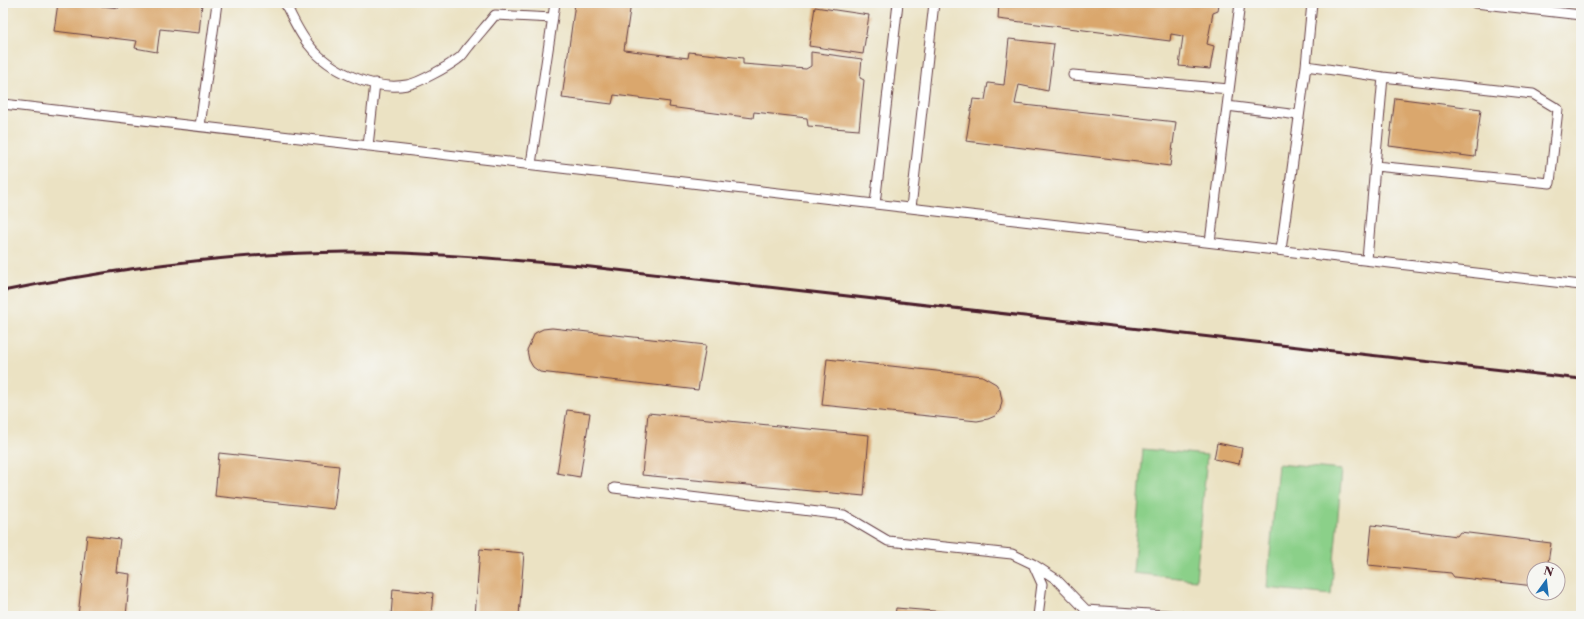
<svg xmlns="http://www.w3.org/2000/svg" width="1584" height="619" viewBox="0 0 1584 619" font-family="'Libre Caslon Text',serif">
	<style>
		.green { fill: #8bd089; stroke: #6a785a }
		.building { fill: #daa76d }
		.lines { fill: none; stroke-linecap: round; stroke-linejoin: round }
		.service-casing { stroke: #623c42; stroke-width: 11 }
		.service { stroke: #fff; stroke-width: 9 }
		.rail { stroke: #4a1f2b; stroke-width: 3 }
	</style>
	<rect width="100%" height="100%" fill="#f6f6f2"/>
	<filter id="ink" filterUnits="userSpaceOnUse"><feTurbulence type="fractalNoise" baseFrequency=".025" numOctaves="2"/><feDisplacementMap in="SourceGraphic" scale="8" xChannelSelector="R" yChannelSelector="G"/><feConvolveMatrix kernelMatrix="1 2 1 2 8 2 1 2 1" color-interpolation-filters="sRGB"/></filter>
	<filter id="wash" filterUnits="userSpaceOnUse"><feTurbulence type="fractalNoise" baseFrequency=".012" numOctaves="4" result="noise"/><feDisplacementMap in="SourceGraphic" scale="16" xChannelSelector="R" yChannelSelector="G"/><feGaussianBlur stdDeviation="0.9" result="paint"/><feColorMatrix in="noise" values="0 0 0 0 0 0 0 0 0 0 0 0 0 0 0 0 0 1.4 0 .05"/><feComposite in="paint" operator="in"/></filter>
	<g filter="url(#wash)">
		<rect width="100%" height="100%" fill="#ebe2c3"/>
		<path class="green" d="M1143 449 1207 455 1196 580 1133 573Z
			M1278 464 1342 470 1331 595 1267 588Z"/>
		<g id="blocks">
			<path class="building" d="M58 3H76L119 8 120 3H202L199 33 160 29 157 52 135 48 137 41 54 31Z
				M575 3H631L624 50 688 58 689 52 743 58V64L806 69 811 66V52L862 59 860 78 864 80 859 130 808 126 807 118 754 112 753 118 669 107 670 102 614 95 612 104 562 98Z
				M999 3H1219L1218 11 1213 13 1207 44 1214 46 1210 69 1179 66 1183 36 1171 34 1170 41 998 19Z
				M815 7 869 15 863 54 809 46Z
				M1009 39 1054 44 1048 91 1019 85 1015 104 1176 122 1170 166 966 141 973 99 985 100 988 83 1004 85Z
				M1395 98 1481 109 1475 157 1389 146Z
				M552 328 706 345 698 390 540 372 533 367 529 360 527 350 535 333 543 329Z
				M827 359 982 376 996 384 1000 390 1002 401 1000 410 995 416 988 419 977 421 822 405Z
				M567 410 590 413 580 477 557 473Z
				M648 413 869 435 864 496 642 475Z
				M1217 443 1242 448 1239 464 1214 459Z
				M219 453 339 466 334 509 215 496Z
				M1372 525 1457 536 1460 532 1551 543 1547 569H1534V586L1454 577 1451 573 1368 565Z
				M87 535 120 539 116 572 130 574 126 616H78Z
				M480 549 524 553 519 616H475Z
				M393 589 433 593 431 616H391Z
				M896 608 945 612V616H895Z"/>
		</g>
	</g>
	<g filter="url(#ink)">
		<use href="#blocks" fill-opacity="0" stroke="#623c42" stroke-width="1"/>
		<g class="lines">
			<g class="service-casing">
				<path id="service" d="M285 3C292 17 299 33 309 45 329 71 374 91 407 85 419 83 447 67 458 59 463 56 466 49 470 45 478 35 487 25 495 15L553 18
					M1475 3 1581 15
					M1306 66 1383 77 1533 94 1558 109 1550 183 1375 166 1383 77
					M1073 75 1229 89
					M3 104 1581 285
					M1227 106 1298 115
					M200 126 217 3
					M368 146 375 83
					M531 164 555 3
					M875 204 898 3
					M911 208 934 3
					M1210 242 1240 3
					M1281 250 1306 66 1312 3
					M1367 260 1375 166
					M614 488 844 515 888 541 1012 554 1033 564 1042 584 1038 616
					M1033 564 1056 579 1086 610 1181 616"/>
			</g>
			<use href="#service" class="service"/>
			<path class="rail" d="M3 291C117 268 231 253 347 252 426 252 504 259 582 266L1581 379"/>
		</g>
	</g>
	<rect width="1584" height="619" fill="none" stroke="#f6f6f2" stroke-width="16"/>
	<g transform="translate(1546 581) rotate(15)"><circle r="19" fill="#f6f6f2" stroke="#b1a0a2"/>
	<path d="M0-3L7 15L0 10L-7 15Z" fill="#1f6fb2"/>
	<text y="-6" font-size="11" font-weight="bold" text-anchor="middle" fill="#4a1f2b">N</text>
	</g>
</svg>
